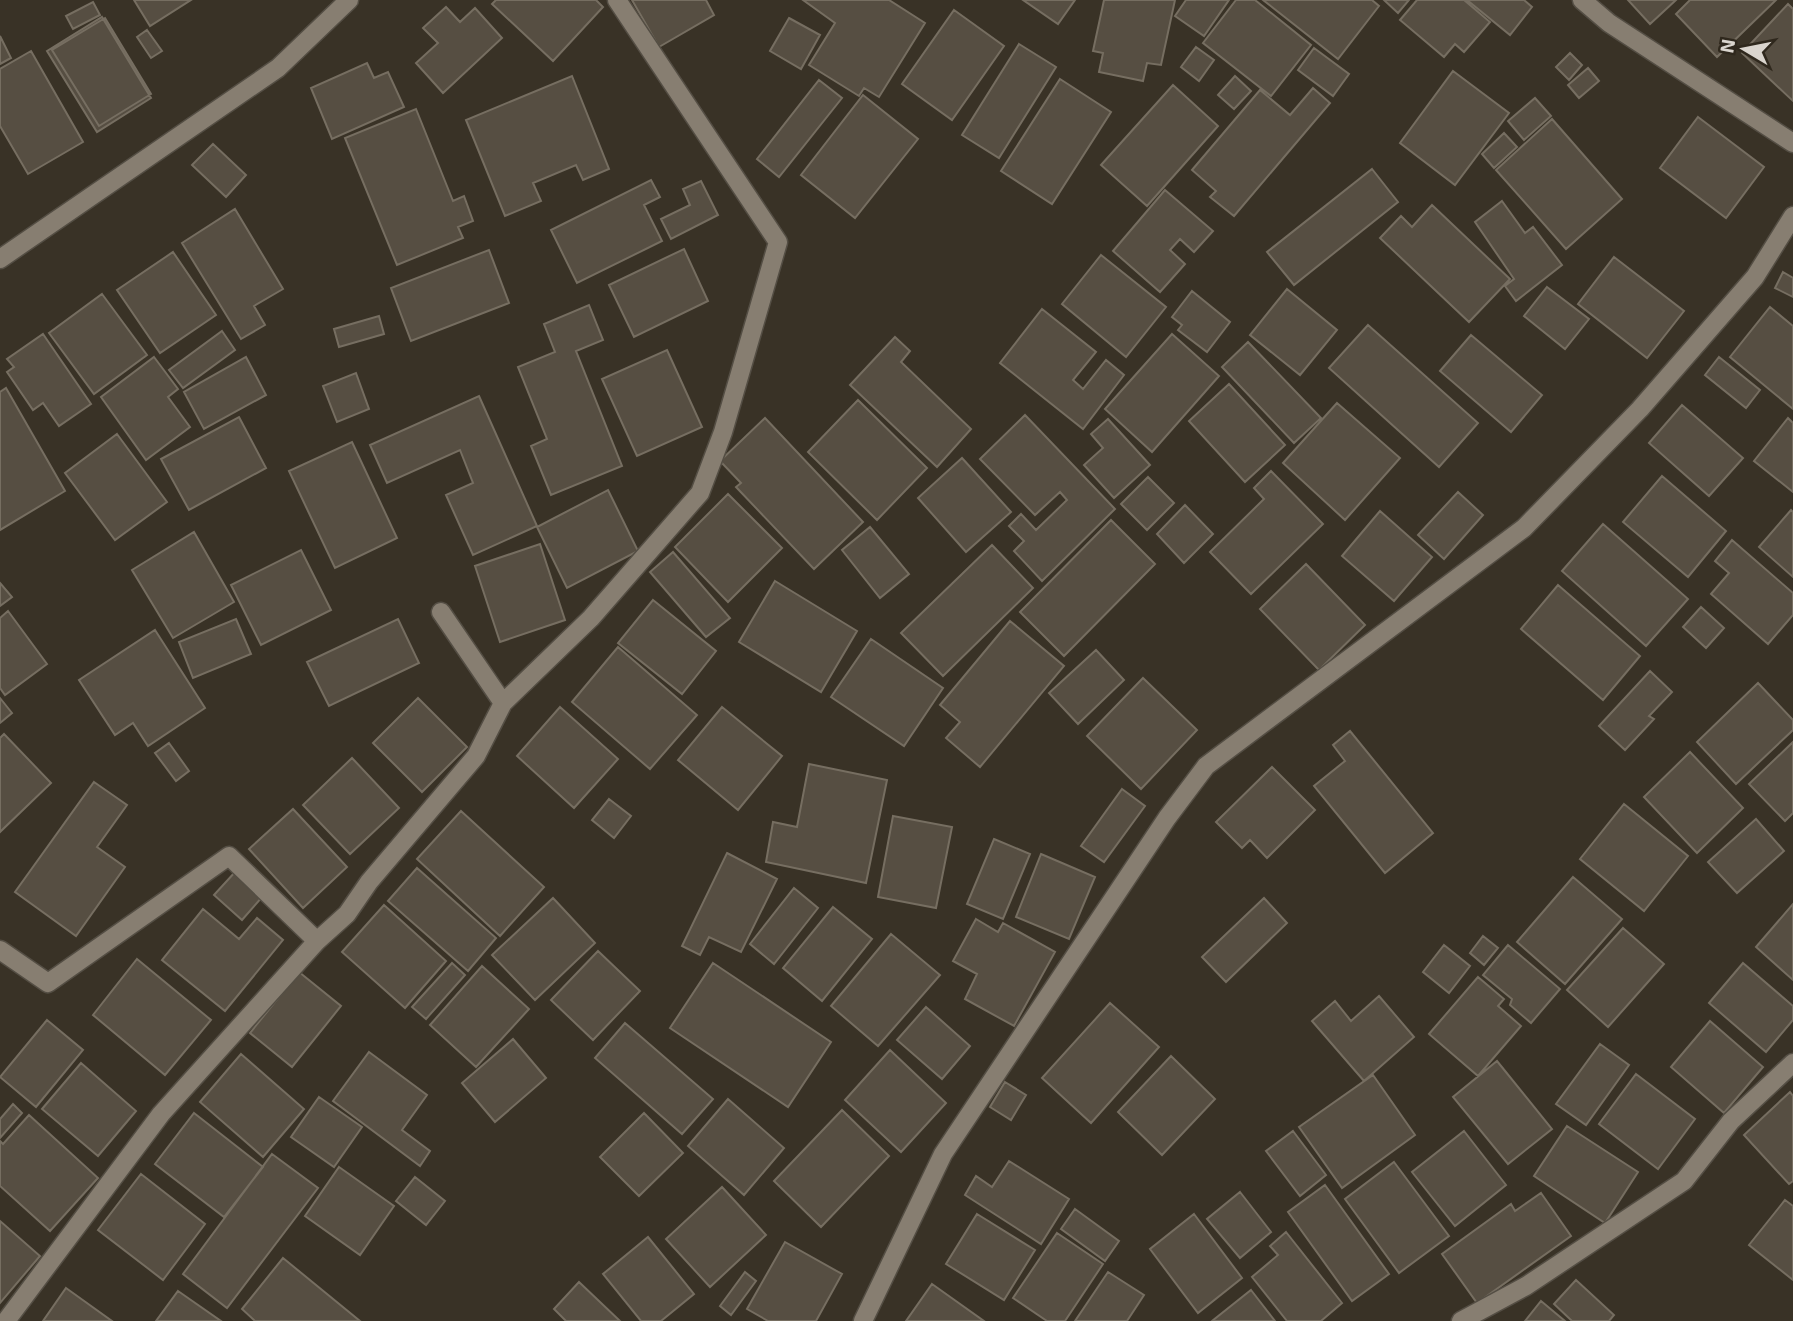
<svg xmlns="http://www.w3.org/2000/svg" width="1793" height="1321" viewBox="0 0 1793 1321" font-family="'Exo 2',sans-serif">
	<style>
		.building { fill: #564e42; stroke: #766e61; stroke-width: 2 }
		.lines { fill: none; stroke-linecap: round; stroke-linejoin: round }
		.minor-casing { stroke: #544e44; stroke-width: 21 }
		.minor { stroke: #877e71; stroke-width: 18 }
	</style>
	<rect width="100%" height="100%" fill="#393226"/>
	<path class="building" d="M134 0H191L150 26Z
		M496 0H596L603 7 553 61 492 4Z
		M632 0H706L714 15 659 47Z
		M803 0H889L925 23 879 97 864 88 859 96 809 65 835 23Z
		M1023 0H1075L1058 24Z
		M1104 0H1175L1161 65 1147 63 1143 81 1099 72 1103 53 1093 51Z
		M1186 0H1229L1204 36 1175 16Z
		M1236 0H1255L1311 45 1271 96 1203 43Z
		M1263 0H1372L1379 6 1338 59Z
		M1384 0H1409L1398 13Z
		M1417 0H1464L1490 22 1464 52 1455 44 1444 57 1400 20Z
		M1467 0H1524L1532 7 1510 35Z
		M1628 0H1676L1650 24Z
		M1690 0H1776L1717 57 1676 14Z
		M93 2 100 15 73 29 66 16Z
		M1788 4 1793 9V101L1742 53Z
		M446 7 460 22 475 8 502 38 443 93 416 63 438 43 423 28Z
		M954 10 1004 46 952 120 902 84Z
		M102 17 151 98 97 132 47 51Z
		M105 18 151 94 99 126 52 50Z
		M789 18 820 35 801 69 770 51Z
		M147 30 162 51 151 58 137 37Z
		M0 36 11 58 0 64Z
		M1019 44 1056 67 999 158 962 135Z
		M1196 47 1214 60 1199 81 1181 67Z
		M1314 48 1349 74 1333 96 1298 70Z
		M31 51 83 142 28 174 0 126V69Z
		M1570 53 1582 65 1569 80 1556 67Z
		M367 63 374 78 388 72 404 107 332 139 311 88Z
		M1588 68 1599 81 1579 98 1568 85Z
		M1453 71 1509 113 1455 185 1400 143Z
		M572 76 609 169 583 180 576 165 533 183 541 201 505 216 466 120Z
		M1235 76 1251 91 1234 109 1218 95Z
		M1060 79 1111 112 1052 204 1001 171Z
		M819 80 842 98 779 177 757 159Z
		M1173 85 1218 126 1147 206 1101 165Z
		M1313 88 1330 103 1234 216 1210 197 1216 191 1192 170 1260 90 1290 115Z
		M863 95 918 139 855 218 801 175Z
		M1535 98 1551 116 1524 140 1508 121Z
		M416 109 453 201 464 196 473 221 458 227 463 238 397 265 345 138Z
		M1698 117 1764 167 1726 218 1660 168Z
		M1552 119 1622 199 1566 249 1496 170Z
		M1504 133 1517 147 1494 168 1482 154Z
		M213 144 246 175 226 197 192 165Z
		M1372 169 1398 202 1294 285 1267 252Z
		M651 180 660 197 644 205 662 241 577 283 551 230Z
		M701 181 718 215 671 239 661 219 690 205 683 189Z
		M1165 190 1213 231 1194 252 1180 239 1170 250 1185 264 1160 292 1113 251Z
		M1502 201 1525 233 1533 227 1562 265 1516 301 1505 286 1514 279 1475 222Z
		M1432 205 1510 279 1469 322 1380 238 1401 216 1412 227Z
		M235 209 283 289 254 306 265 325 241 339 182 243Z
		M684 249 708 301 634 337 609 285Z
		M489 250 509 303 411 341 391 288Z
		M173 252 216 315 160 353 117 290Z
		M1101 255 1166 307 1126 357 1062 304Z
		M1614 257 1684 311 1647 358 1578 304Z
		M1783 272 1793 278V297L1775 288Z
		M1547 287 1589 319 1565 349 1524 316Z
		M1287 289 1337 330 1300 375 1250 335Z
		M1192 291 1230 322 1207 352 1178 330 1182 325 1172 317Z
		M102 294 147 355 94 394 49 333Z
		M589 305 603 340 576 351 622 466 551 495 531 446 547 439 518 367 555 352 544 324Z
		M1770 307 1793 326V409L1730 357Z
		M1042 309 1096 352 1073 380 1083 389 1106 360 1124 375 1083 429 1000 363Z
		M379 316 384 334 339 347 334 329Z
		M1368 325 1478 423 1439 467 1329 368Z
		M222 331 235 350 183 388 169 370Z
		M43 334 91 404 59 426 43 403 33 410 7 372 14 367 7 359Z
		M1172 334 1219 376 1152 452 1105 409Z
		M1471 335 1542 395 1511 432 1440 371Z
		M895 337 910 351 901 362 971 429 937 467 850 385Z
		M1248 342 1321 418 1294 443 1222 367Z
		M667 350 702 427 637 456 602 379Z
		M154 357 178 389 168 397 190 427 146 460 101 397Z
		M246 357 266 395 204 429 184 392Z
		M1719 357 1760 390 1746 408 1705 375Z
		M356 373 369 409 337 422 323 386Z
		M1229 384 1285 445 1245 482 1189 421Z
		M6 388 65 491 0 530V392Z
		M479 396 537 526 473 555 446 495 473 483 460 450 387 483 370 445Z
		M858 400 927 468 877 520 808 452Z
		M1337 403 1400 458 1345 520 1283 463Z
		M1682 405 1743 458 1709 496 1649 443Z
		M1025 415 1115 509 1042 581 1014 551 1024 541 1009 526 1021 514 1036 530 1067 500 1060 492 1035 515 980 459Z
		M239 417 266 468 189 510 161 459Z
		M765 418 863 522 814 569 736 487 741 483 720 461Z
		M1788 418 1793 423V492L1754 461Z
		M1108 419 1150 465 1114 498 1084 465 1103 448 1091 434Z
		M117 434 167 502 115 540 65 473Z
		M352 442 397 538 335 568 289 471Z
		M962 458 1011 512 966 552 918 498Z
		M1271 471 1323 524 1251 594 1210 552 1264 499 1254 488Z
		M1662 476 1726 531 1688 577 1623 522Z
		M1148 477 1174 503 1147 530 1121 504Z
		M608 490 638 551 567 588 537 527Z
		M1458 492 1483 515 1444 559 1418 535Z
		M728 494 782 548 728 602 675 547Z
		M1185 505 1213 534 1184 563 1157 534Z
		M1791 510 1793 512V577L1759 547Z
		M1380 511 1432 557 1394 601 1342 556Z
		M1111 520 1155 564 1064 656 1020 612Z
		M1603 524 1688 599 1646 646 1562 571Z
		M870 527 909 574 880 598 842 550Z
		M194 532 234 602 173 638 132 570Z
		M1732 540 1793 593V615L1768 644 1711 594 1729 573 1715 561Z
		M540 544 565 620 500 642 475 566Z
		M992 545 1033 588 943 676 901 633Z
		M301 550 331 610 261 645 231 585Z
		M673 552 730 618 706 637 650 572Z
		M1306 564 1365 625 1319 670 1260 609Z
		M775 581 857 631 821 692 739 642Z
		M0 583 12 597 0 606Z
		M1558 585 1640 656 1603 700 1521 629Z
		M653 600 716 651 682 694 618 643Z
		M1701 607 1724 628 1706 648 1683 627Z
		M8 611 47 664 5 695 0 688V618Z
		M236 619 251 654 193 678 179 642Z
		M398 619 419 663 329 706 307 662Z
		M1010 621 1064 666 980 767 946 738 960 722 940 705Z
		M155 630 205 708 148 746 133 723 115 735 79 680Z
		M871 639 943 688 904 746 831 697Z
		M618 647 697 715 650 769 572 702Z
		M1096 650 1124 680 1078 724 1049 693Z
		M1650 671 1672 692 1649 716 1654 719 1625 750 1599 726Z
		M1143 678 1197 730 1141 789 1087 736Z
		M1758 683 1793 720V730L1736 784 1697 742Z
		M0 698 12 713 0 723Z
		M418 698 467 747 422 792 373 743Z
		M560 707 618 759 574 808 517 756Z
		M722 707 782 756 738 810 678 760Z
		M1350 731 1433 833 1385 873 1314 786 1345 761 1333 745Z
		M4 734 51 783 0 832V738Z
		M1793 742V813L1785 821 1749 784Z
		M169 743 189 771 176 781 155 753Z
		M1690 752 1743 808 1697 853 1644 797Z
		M352 758 399 808 350 854 303 805Z
		M809 764 887 780 866 883 766 862 773 822 797 827Z
		M1272 767 1315 810 1267 858 1250 840 1242 848 1216 822Z
		M94 782 127 805 97 847 125 867 76 936 15 892Z
		M1122 789 1145 806 1104 862 1081 846Z
		M609 799 631 816 614 838 592 820Z
		M1624 804 1688 856 1644 911 1580 859Z
		M293 809 347 867 303 908 249 849Z
		M461 811 544 887 500 936 417 859Z
		M893 816 952 827 936 908 878 897Z
		M1756 819 1784 851 1737 893 1708 862Z
		M994 839 1030 854 1003 919 967 904Z
		M727 853 777 879 741 952 709 937 700 955 682 946Z
		M1041 854 1095 877 1069 939 1016 917Z
		M417 868 496 938 468 971 388 901Z
		M236 871 263 896 242 920 214 895Z
		M1573 877 1622 919 1565 984 1517 942Z
		M794 888 818 908 774 964 750 944Z
		M553 898 595 943 535 1000 492 955Z
		M1264 898 1287 923 1226 982 1202 957Z
		M1793 904V980L1756 947Z
		M384 905 446 961 405 1008 342 952Z
		M833 907 872 939 822 1001 783 968Z
		M203 909 239 939 257 918 283 940 225 1011 162 960Z
		M976 919 998 932 1003 923 1055 952 1014 1026 965 999 977 974 953 961Z
		M1623 928 1664 964 1608 1027 1567 990Z
		M891 934 940 975 878 1046 831 1006Z
		M1483 936 1498 948 1484 965 1470 953Z
		M1444 945 1470 966 1449 993 1423 972Z
		M1508 945 1560 989 1531 1023 1510 1005 1512 999 1483 975Z
		M598 951 640 991 593 1040 551 1000Z
		M137 959 211 1020 165 1075 93 1015Z
		M452 963 465 975 426 1019 412 1007Z
		M713 963 831 1042 788 1107 670 1028Z
		M1743 963 1793 1006V1020L1766 1052 1709 1003Z
		M482 966 529 1009 476 1067 430 1025Z
		M299 972 341 1006 292 1067 250 1033Z
		M1478 977 1504 999 1498 1006 1521 1026 1478 1076 1429 1034Z
		M1379 996 1414 1037 1364 1081 1312 1021 1335 1001 1351 1021Z
		M1110 1003 1159 1047 1091 1123 1042 1078Z
		M926 1007 970 1046 942 1079 897 1040Z
		M47 1020 83 1050 36 1107 0 1077Z
		M1710 1021 1763 1067 1724 1113 1671 1067Z
		M625 1023 713 1099 682 1134 595 1058Z
		M513 1039 546 1078 495 1122 462 1083Z
		M1600 1044 1629 1065 1586 1125 1556 1104Z
		M890 1050 946 1103 901 1152 845 1100Z
		M369 1052 427 1095 402 1130 430 1151 420 1166 333 1101Z
		M241 1054 304 1109 263 1157 200 1102Z
		M1171 1056 1215 1099 1162 1155 1118 1112Z
		M1497 1061 1552 1129 1508 1164 1453 1097Z
		M81 1063 136 1111 98 1156 42 1109Z
		M1636 1074 1695 1119 1658 1169 1599 1124Z
		M1373 1075 1415 1135 1342 1188 1299 1127Z
		M1005 1082 1026 1095 1011 1120 990 1107Z
		M1790 1092 1793 1096V1181L1789 1184 1744 1135Z
		M319 1097 362 1127 334 1167 291 1137Z
		M728 1099 784 1148 744 1195 688 1146Z
		M13 1104 22 1113 0 1138V1119Z
		M842 1110 889 1156 821 1227 774 1181Z
		M194 1113 263 1167 224 1217 155 1164Z
		M644 1113 683 1153 639 1196 600 1157Z
		M29 1115 98 1178 50 1231 0 1186V1141L3 1144Z
		M1567 1126 1638 1172 1605 1223 1534 1176Z
		M1293 1131 1326 1175 1300 1196 1266 1151Z
		M1464 1131 1506 1185 1455 1226 1412 1172Z
		M272 1154 318 1188 227 1308 183 1274Z
		M1009 1161 1069 1199 1041 1244 965 1195 976 1176 992 1187Z
		M1394 1162 1449 1236 1399 1273 1345 1199Z
		M339 1167 394 1206 360 1255 305 1216Z
		M141 1174 205 1224 163 1280 98 1230Z
		M415 1177 445 1201 426 1225 396 1201Z
		M1325 1185 1389 1274 1352 1301 1288 1212Z
		M722 1187 766 1235 710 1287 666 1239Z
		M1240 1192 1271 1232 1240 1258 1207 1219Z
		M1541 1193 1571 1236 1477 1303 1442 1254 1511 1204 1515 1211Z
		M1785 1200 1793 1206V1280L1749 1245Z
		M1075 1209 1119 1241 1105 1261 1061 1229Z
		M977 1214 1035 1250 1004 1300 946 1264Z
		M1194 1214 1242 1278 1198 1313 1150 1249Z
		M0 1221 40 1256 0 1303Z
		M1286 1232 1342 1303 1321 1321H1287L1252 1277 1278 1255 1270 1246Z
		M1057 1233 1103 1264 1065 1321H1047L1013 1298Z
		M648 1237 694 1294 661 1321H641L603 1274Z
		M785 1242 842 1274 816 1321H768L747 1309Z
		M283 1258 360 1321H255L242 1309Z
		M745 1272 756 1281 731 1315 720 1306Z
		M1108 1272 1144 1295 1127 1321H1075Z
		M1576 1280 1614 1315 1609 1321H1572L1554 1304Z
		M579 1282 620 1321H566L554 1309Z
		M932 1284 984 1321H906Z
		M66 1288 112 1321H43Z
		M1251 1290 1275 1321H1212Z
		M178 1291 221 1321H156Z
		M1541 1301 1565 1321H1525Z"/>
	<g class="lines">
		<g class="minor-casing">
			<path id="minor" d="M1582 0 1609 23 1793 143
				M0 259 278 68 349 0
				M441 612 503 703
				M0 950 48 983 229 856 317 941
				M6 1321 161 1114 317 941 347 914 369 882 476 756 503 703 591 618 700 493 723 432 778 242 617 0
				M863 1321 943 1154 1167 818 1206 766 1524 528 1640 409 1755 277 1793 216
				M1461 1321 1526 1286 1684 1181 1731 1121 1793 1063"/>
		</g>
		<use href="#minor" class="minor"/>
	</g>
	<g transform="translate(1744 49) rotate(280)" stroke="#2f281d" stroke-width="5" paint-order="stroke">
	<path d="M0-5L12 26L0 18L-12 26Z" fill="#dad5ce"/>
	<text y="-10" font-size="19" font-weight="bold" text-anchor="middle" fill="#dad5ce">N</text>
	</g>
</svg>
